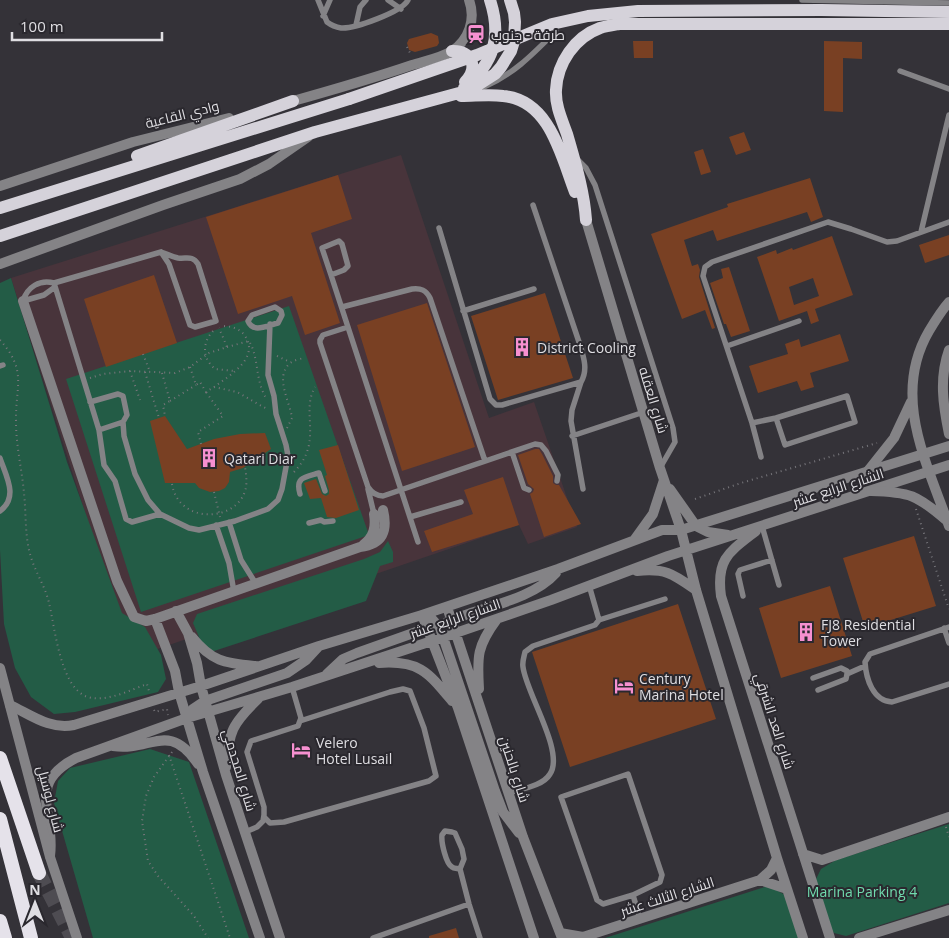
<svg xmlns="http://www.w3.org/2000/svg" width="949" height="938" viewBox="0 0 949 938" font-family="'Open Sans',Cairo,sans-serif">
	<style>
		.commercial { fill: #48343b }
		.green { fill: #235c46 }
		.building { fill: #794023; fill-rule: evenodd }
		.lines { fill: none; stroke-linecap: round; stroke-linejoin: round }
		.trunk-tunnel { stroke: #4e4c52; stroke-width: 14; stroke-dasharray: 14 7; stroke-linecap: butt }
		.path { stroke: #77767b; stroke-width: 2; stroke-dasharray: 1 4; stroke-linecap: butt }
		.service { stroke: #848386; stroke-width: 5.5 }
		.minor { stroke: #848386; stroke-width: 10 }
		.tertiary { stroke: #848386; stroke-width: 10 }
		.primary { stroke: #d5d2da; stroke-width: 12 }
		.trunk { stroke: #e5e2ea; stroke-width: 14 }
		.primary-bridge { stroke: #d5d2da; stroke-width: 12 }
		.labels { text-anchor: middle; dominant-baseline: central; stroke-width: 4; stroke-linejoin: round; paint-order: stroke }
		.poi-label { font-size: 14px; fill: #dfdee2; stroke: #2a282e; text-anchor: start }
		.street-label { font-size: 14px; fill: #dfdee2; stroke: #2a282e }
		.park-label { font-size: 14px; fill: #70dbae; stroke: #2a282e }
	</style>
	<rect width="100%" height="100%" fill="#343238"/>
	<path class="commercial" d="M401 155 489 418 534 402 577 527 528 544 519 525 131 658 11 278Z"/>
	<path class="green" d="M11 278 67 462 122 613 145 627 161 655 166 679 158 692 75 712 54 714 31 697 15 668 4 624 0 550V283Z
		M289 306 369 535 141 612 66 379Z
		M388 541 393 552V562L380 566 366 601 211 652 202 644 193 623 197 614 364 559 380 552Z
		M150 749 189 762 249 938H93L54 803 58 781 70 768Z
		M949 824V903L846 936 834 933 828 924 816 879 821 869 836 860Z
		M765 887 773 888 785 895 800 938H605Z"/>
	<path class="building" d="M431 33 438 36 439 43 437 46 415 52 409 50 407 43 409 39Z
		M633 41H653V58H634Z
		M824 41 862 42V59L843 58V112L824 111Z
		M744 132 751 150 736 155 729 137Z
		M703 149 711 172 701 175 694 152Z
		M338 175 352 219 311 233 340 323 305 335 292 296 238 314 206 217Z
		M810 178 823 217 811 222 807 212 717 241 713 230 684 240 692 266 698 264 700 270 699 277 715 328 712 329 705 310 682 319 651 234 728 207 727 204Z
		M949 235V255L925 263 919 245Z
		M832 236 853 295 815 309 819 321 811 324 807 311 779 321 757 257 776 250 777 254 792 248 793 250ZM813 278 819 296 794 305 789 287Z
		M729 267 750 331 731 337 726 324H724L710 283 723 278 721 269Z
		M154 275 177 343 106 367 84 299Z
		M545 293 573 378 498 400 471 316Z
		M427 303 475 447 402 471 357 325Z
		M840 334 849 361 810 373 814 387 801 391 797 381 758 393 749 366 788 354 785 344 799 339 801 347Z
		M165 416 187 449 214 439 240 434 265 433 271 449 243 468 230 472 229 482 225 488 219 491 210 492 199 488 195 483H165L150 421Z
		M338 445 359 510 336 518 327 517 321 498 310 499 304 483 316 479 322 494 326 496 329 494V490L325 476 327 475 319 450Z
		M535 449H539L542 454 553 476V483L556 485H559L581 524 544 537 530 494 533 492 534 489 528 484 518 455Z
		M503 477 519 525 432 552 424 531 473 514 464 490Z
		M914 536 936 606 865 628 843 558Z
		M830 586 852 656 781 678 759 608Z
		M678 604 716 719 570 767 532 652Z
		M456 928 459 938H429V936Z"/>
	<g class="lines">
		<path class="trunk-tunnel" d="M39 873 72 938"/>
		<path class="path" d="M407 47 411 55
			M213 331C202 343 202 358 215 369L235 371
			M0 340C28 371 15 387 16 422 16 446 22 470 24 493 26 512 25 532 29 550 33 569 45 585 49 603 55 628 60 684 85 696 104 704 130 690 147 684L149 691
			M227 347 249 341C259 357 255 380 266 398
			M143 354 150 372
			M277 356 290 362
			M190 367 196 385 200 382 206 392 214 387 237 392 267 409
			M130 371 140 400
			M145 372 159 418
			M162 373 170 401 163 405 165 416
			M90 378 103 374 130 371 175 373 190 367 209 353 227 347 219 328
			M214 387C229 376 260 358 245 336 240 328 230 326 221 326
			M170 401 196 385
			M287 428 292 418C290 402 275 378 289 364 293 360 300 359 304 358
			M201 444 198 432 223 416 206 392
			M294 472C324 441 300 413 315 387
			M172 484C179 526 240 522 246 487 247 480 246 473 245 467
			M214 492 220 517
			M695 499 741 483 877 443
			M916 509 949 609
			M154 710 155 712 167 709 168 715
			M172 752 154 777 146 796 142 821 148 861 158 876 194 916 208 938
			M169 755 230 938
			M946 827 949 837"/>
		<path class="service" d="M318 0 327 22C331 25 335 27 341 28 354 29 402 12 408 0
			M388 0 401 9
			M802 0 949 3
			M323 16 330 0
			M356 25 360 7 366 0
			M900 71 949 89
			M484 87C514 74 533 54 556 31
			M576 158 586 168 595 185 673 428 675 442 660 468
			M439 228 490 399 496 405H502L581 382C588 370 584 358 580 345L533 205
			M921 232 949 115
			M339 241 342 244 348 266 344 270 331 275 322 248Z
			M331 275 418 542
			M54 283 99 430 104 465 115 481 126 519 132 522 160 514
			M23 301C27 287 40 279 54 283L161 252C167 254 173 257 178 258 187 259 192 255 198 264L216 321 195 327 190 325 169 264 161 252
			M23 301 44 295 55 287
			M275 307 281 311 282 315 278 323C268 325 253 334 248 321L252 315Z
			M342 307 412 289C421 288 426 290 430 298L485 461
			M463 311 534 289
			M348 327 323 335 320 340V343L368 487C372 493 376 496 383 496L535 444 541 445 546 451 558 475 557 481
			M727 346 799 321
			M0 366 3 365
			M581 382 572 410 571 421 583 489
			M90 402 118 394 123 396 127 415 123 422 124 436 135 474 148 500 160 514 189 528 199 530 235 521 268 509 278 500 282 489 288 456 286 445 276 414 274 396 268 375 270 324
			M752 423 776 418 847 396 855 422 785 445 776 418
			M99 430 123 422
			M572 436 644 412
			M512 452 524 488 529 490
			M761 457 752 423 703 276 705 267 712 262 828 222 851 229 887 242 897 241 949 222
			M0 458C6 476 19 497 0 511
			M368 489 374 514
			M300 494C295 477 305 477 319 473L325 491
			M410 517 461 502
			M229 522 241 560 256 584
			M309 523 321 520 324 522 333 521
			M216 525 229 563 234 592
			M762 526 779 585
			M743 596 738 574 740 570 772 560
			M599 620 665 599
			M949 627 870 654 865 662C866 679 873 701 892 702L949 684
			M944 628 949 643
			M847 674 865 666
			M813 678 841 668 847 671V674L846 679 818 690
			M509 793C521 789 543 786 550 774 565 752 526 693 523 667 522 662 524 657 525 652L533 646 595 625 599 620 589 585
			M264 817 270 823 284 822 429 781 436 776 424 728 410 691 403 689 390 692 300 721
			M245 832 257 827 263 821 264 815V807L247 752 251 741 298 726 301 718 292 687
			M460 869C458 868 454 869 452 867 446 864 441 842 442 835L445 831 452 832 455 833 462 849 464 859 460 869 469 904 480 938
			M633 895 660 882 662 875 628 774 561 797 597 900 603 904 633 895 640 919
			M373 938 469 904"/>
		<path class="minor" d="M586 220 660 468 681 530 696 590 777 858 803 938
			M23 301 117 581 134 617 146 621 155 619 360 547C383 544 388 531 383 510
			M670 489 696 526 708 532 728 535
			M756 531C729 552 716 559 721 596L830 938
			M635 539 653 514 664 480
			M363 545C374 537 376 527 374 514
			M637 571C666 568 673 574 696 590
			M447 607 523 837 562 938
			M176 611 188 633 197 663 201 686 226 775 280 938
			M422 615 458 708 534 938
			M422 615 432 619 440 628 495 791 503 812 519 833
			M155 619 175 671 179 692 203 772 260 938
			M447 622C480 607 531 601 556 573
			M192 637C212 662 225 663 255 666
			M379 663C419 660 428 672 452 701
			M327 674 343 659 357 653 433 626
			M479 689C477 656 477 646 497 619
			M10 705C31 715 50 730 74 725L201 686 319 646 422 615 558 569 662 530H681L949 446
			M187 718 193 709 205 701 287 673 306 660 318 647
			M113 746C151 752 168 720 198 764
			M226 767C229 731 232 724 258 699
			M803 854 822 860 949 817
			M50 856C56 813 25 784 76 758L187 718 292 687 444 637 551 600 668 556 949 465
			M760 880 787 889
			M560 933 583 937 760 880 771 870 777 858
			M859 938 949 910"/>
		<path class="tertiary" d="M286 103C329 91 371 79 412 65 425 61 441 58 452 51 469 40 476 19 469 0
			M0 186 133 142 229 118
			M0 264 163 205 240 179 269 164 308 137
			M949 302C941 311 935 321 929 331 891 396 927 463 949 526
			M949 350C939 378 943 405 949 434
			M867 472 894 438 911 402
			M871 491C910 492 917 495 946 520
			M0 668 50 857 77 938"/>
		<path class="primary" d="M821 10 949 12
			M452 51C472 50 479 68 465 82
			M464 88C494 63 502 37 490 0
			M461 96C475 96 490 94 503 96 550 100 561 156 575 192
			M137 156 293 101
			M0 208 349 99
			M586 220C584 191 575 162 567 134 562 120 555 105 556 90 557 63 575 37 600 28 606 26 613 25 619 24H949
			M0 236 315 132 470 90 495 74 501 67 511 51 514 41 515 22 514 13 510 0"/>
		<path class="trunk" d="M0 758 39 873
			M0 819 31 938
			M0 921 5 938"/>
		<path class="primary-bridge" d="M349 99 477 55 552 24 588 16 638 11 821 10"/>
	</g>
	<defs>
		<g id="station-bare" transform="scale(1.5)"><path d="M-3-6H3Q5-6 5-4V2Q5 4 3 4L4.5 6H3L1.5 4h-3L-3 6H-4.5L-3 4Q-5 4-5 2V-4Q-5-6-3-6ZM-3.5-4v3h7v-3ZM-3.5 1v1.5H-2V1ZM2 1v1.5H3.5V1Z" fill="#f690d0" stroke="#2a282e" stroke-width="2.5" paint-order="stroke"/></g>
		<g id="building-bare" transform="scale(1.5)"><path d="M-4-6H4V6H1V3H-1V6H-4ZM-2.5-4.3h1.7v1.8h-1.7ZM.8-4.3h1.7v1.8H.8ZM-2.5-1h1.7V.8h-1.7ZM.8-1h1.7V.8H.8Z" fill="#f690d0" stroke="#2a282e" stroke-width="2.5" paint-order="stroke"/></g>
		<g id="hotel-bare" transform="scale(1.5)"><path d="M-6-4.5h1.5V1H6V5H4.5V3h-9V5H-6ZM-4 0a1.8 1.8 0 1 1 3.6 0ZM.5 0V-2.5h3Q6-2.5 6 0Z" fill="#f690d0" stroke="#2a282e" stroke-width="2.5" paint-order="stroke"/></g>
	</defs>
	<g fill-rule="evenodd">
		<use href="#station-bare" x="476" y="34"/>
		<use href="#building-bare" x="522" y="347"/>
		<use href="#building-bare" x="209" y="458"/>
		<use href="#building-bare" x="806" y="632"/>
		<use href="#hotel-bare" x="624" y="686"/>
		<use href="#hotel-bare" x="301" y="750"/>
	</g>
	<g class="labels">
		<g class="poi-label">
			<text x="491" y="34">طرفة - جنوب</text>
			<text x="537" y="347">District Cooling</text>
			<text x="224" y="458">Qatari Diar</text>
			<text x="821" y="624">FJ8 Residential<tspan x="821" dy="16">Tower</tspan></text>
			<text x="639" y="678">Century<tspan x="639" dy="16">Marina Hotel</tspan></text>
			<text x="316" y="742">Velero<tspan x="316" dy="16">Hotel Lusail</tspan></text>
		</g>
		<g class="street-label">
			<text transform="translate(182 114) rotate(-14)">وادي القاعية</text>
			<text transform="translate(654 400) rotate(73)">شارع العقله</text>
			<text transform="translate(838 487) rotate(-18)">الشارع الرابع عشر</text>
			<text transform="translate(455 618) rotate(-19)">الشارع الرابع عشر</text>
			<text transform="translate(775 721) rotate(72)">شارع العد الشرقي</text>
			<text transform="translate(515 769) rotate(72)">شارع بالحنين</text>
			<text transform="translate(240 770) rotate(73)">شارع المجدمي</text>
			<text transform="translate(51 799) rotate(75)">شارع لوسيل</text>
			<text transform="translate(667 896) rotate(-18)">الشارع الثالث عشر</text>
		</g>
		<g class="park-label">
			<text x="862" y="891">Marina Parking 4</text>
		</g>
	</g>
	<g transform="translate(35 903)" stroke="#2a282e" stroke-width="4" paint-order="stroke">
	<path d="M0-4L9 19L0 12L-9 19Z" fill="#dfdee2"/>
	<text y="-8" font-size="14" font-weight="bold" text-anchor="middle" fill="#dfdee2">N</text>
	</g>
	<path d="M12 32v8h150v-8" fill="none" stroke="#dfdee2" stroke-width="2.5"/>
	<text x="20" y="32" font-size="15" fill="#dfdee2" stroke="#2a282e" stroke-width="4" paint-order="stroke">100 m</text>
</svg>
